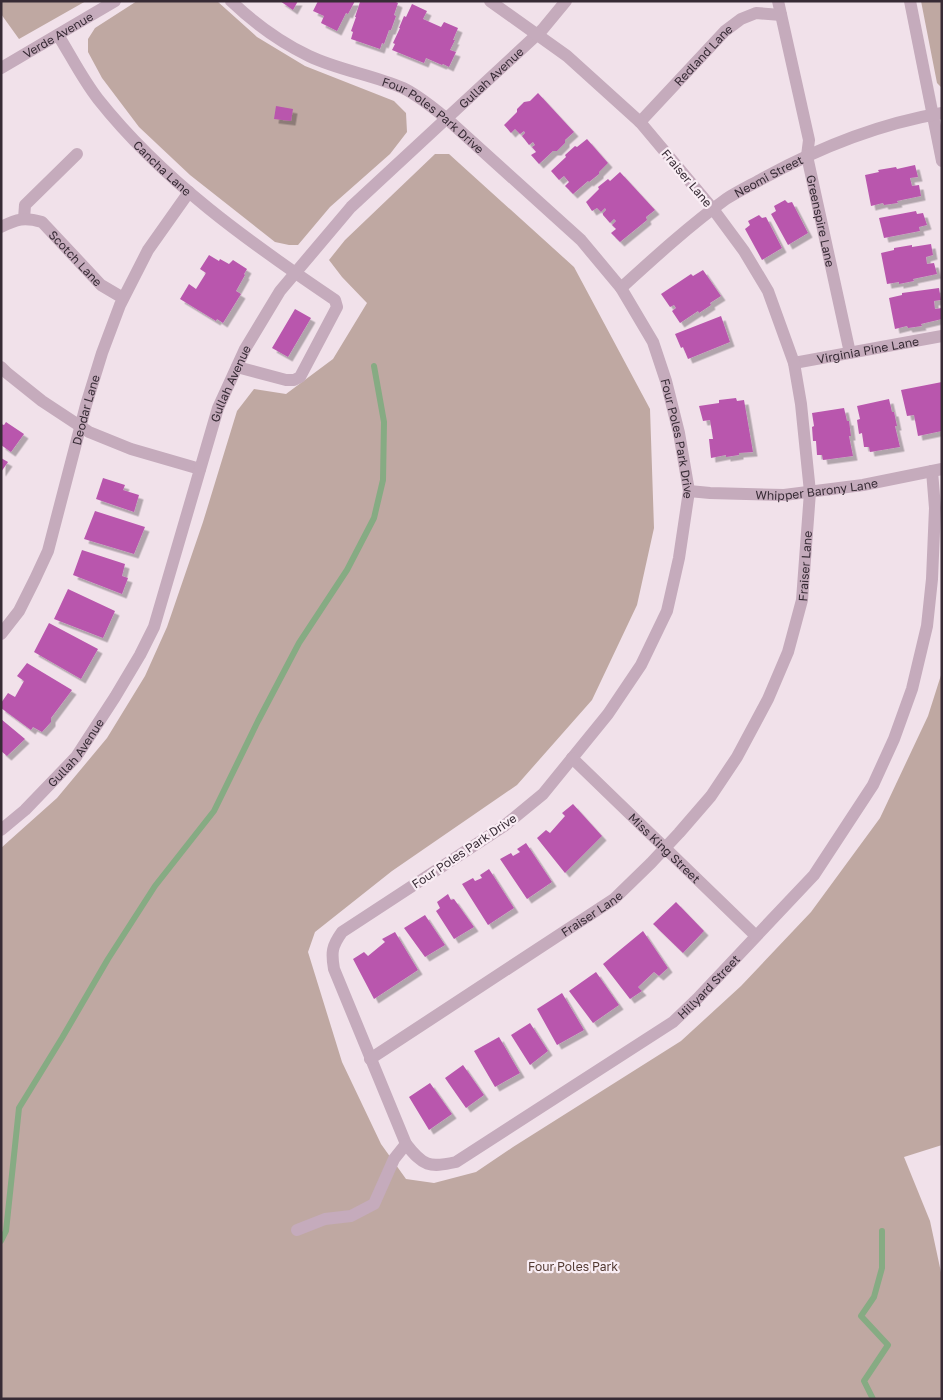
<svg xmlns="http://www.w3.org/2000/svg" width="943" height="1400" viewBox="0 0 943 1400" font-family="'Golos Text',sans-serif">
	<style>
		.green { fill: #bfa8a2 }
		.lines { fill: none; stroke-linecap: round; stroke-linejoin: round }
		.stream { stroke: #86ab83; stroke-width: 6 }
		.building { fill: #b957ad; filter: url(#shadow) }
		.minor { stroke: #c5abbc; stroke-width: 12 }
		.labels { text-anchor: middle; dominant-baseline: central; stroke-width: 4.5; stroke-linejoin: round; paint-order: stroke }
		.street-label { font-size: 12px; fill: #372b35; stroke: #f9edf4 }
		.park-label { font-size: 12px; fill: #533a32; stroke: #f9edf4 }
	</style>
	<defs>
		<filter id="shadow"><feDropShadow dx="4.5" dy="4.5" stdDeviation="0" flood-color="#0004"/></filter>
	</defs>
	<rect width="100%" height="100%" fill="#f1e1ea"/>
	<path class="green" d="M1 1H86L19 39 1 14Z
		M137 1H217L257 37 305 66 394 101 406 113 407 132 390 154 330 207 298 245H289L275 242 190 175 139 127 102 78 88 52V39L95 28Z
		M921 1H942V88L937 83Z
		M435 154H449L574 267 650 409 654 528 637 605 592 700 517 785 392 871 315 932 308 952 342 1062 381 1144 406 1179 434 1183 476 1172 513 1147 681 1041 741 986 811 912 880 818 928 716 942 672V1145L904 1157 930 1221 942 1277V1399H1V848L57 798 107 738 145 676 167 627 203 522 237 411 254 389 286 394 333 359 367 303 342 277 329 260 345 240Z"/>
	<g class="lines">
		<path class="stream" d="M1 1241 6 1231 19 1108 62 1038 108 959 155 886 214 811 258 721 299 643 347 570 374 518 383 480 384 422 374 366
			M873 1399 864 1381 888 1345 861 1316 874 1297 882 1268V1231"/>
	</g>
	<path class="building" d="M280 1H298L293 10Z
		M318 1H355L348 14 346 13 337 31 321 23 324 16 313 11Z
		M362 1H394L398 3 394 15 396 16 391 30H389L384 44 382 43 380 49 351 39 353 32 351 31 356 17H355L360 2H362Z
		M412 4 427 11 423 19 441 27 444 22 458 28 453 40H455L450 50 456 52 449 67 443 64 442 65 426 58 424 63 392 50 395 44 393 43 400 28H399L404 16 406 17Z
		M538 93 574 132 565 140V143L557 151H553L539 164 531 155 536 152 532 147 535 145 533 142 529 145 522 136 525 133 524 131 520 134 515 129 511 133 504 125 517 112V109L524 102 530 101Z
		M276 106 293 109 291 121 274 119Z
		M587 139 608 163 599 172V174L589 182 588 181 573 194 565 186 569 182 564 176 559 180 551 171 566 157 565 155 575 146 577 147Z
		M915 165 918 177 910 178 912 186 919 185 921 196 897 201 898 203 884 205 883 203 871 206 865 175 879 172 878 170 896 167 897 169Z
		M620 172 655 210 646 217 647 220 620 242 611 233 616 229 612 225 616 221 614 219 610 223 603 215V213L606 210 605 208 601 212 597 208 592 211 586 202 599 189 598 187 608 179 610 181Z
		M785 200 788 203 792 202 808 233 788 245 771 214 776 211 774 206Z
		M916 211 917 214 923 213 927 225 919 227 920 231 884 238 879 218Z
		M759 215 762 218 766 217 782 248 762 260 745 229 750 225 748 221Z
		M931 244 933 255 926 257 927 264 934 263 937 274 913 279 914 281 899 284V282L887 284 881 253 894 250V248L912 245V247Z
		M209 255 219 261 220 259 229 264 233 260 247 269 244 274 245 275 236 291 241 294 223 323 217 319 216 321 180 299 189 284 196 289 206 273 200 269Z
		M703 270 721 296 710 303 711 305 699 313 698 311 680 323 672 311 676 308 674 305 670 307 661 294 691 274 693 276Z
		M939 288 941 300 934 301 935 309 942 308V319L921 324 922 326 908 328 907 326 895 329 889 298 902 295V293Z
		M295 309 311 318 288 357 272 348Z
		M721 316 730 342 688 359 683 347 681 348 675 334Z
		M942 382V431L918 436 914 415 907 416 901 390Z
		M736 398 737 401 744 400 753 452 739 453V455L726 457V455L711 458 709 439H713L710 420 703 421 699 406 719 403V400Z
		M889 399 892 412H894L897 426H895L900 447 870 452 869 447H864L862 433 859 434 857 420 860 419 857 406Z
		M844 408 847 421H849L851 436H849L853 456 823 460 822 455H817L816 441H813L812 427 814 426 812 413Z
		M6 422 24 434 11 452 1 445V424L4 425Z
		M1 458 8 462 1 472Z
		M103 478 125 485 123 490 139 495 134 512 96 499Z
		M95 511 145 527 134 554 84 539Z
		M82 550 125 564 122 576 128 578 122 594 73 575Z
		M68 589 115 611 103 638 54 619Z
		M49 623 98 649 81 679 34 652Z
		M27 663 72 690 51 718V722L42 732 33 727 31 730 1 708V703L8 693 15 697 24 681 17 676Z
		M1 719 25 739 7 756 1 751Z
		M573 804 602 836 565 873 537 838 546 830 550 833 565 816 562 813Z
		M526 843 552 882 527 899 500 859 511 853 513 856 520 852 517 849Z
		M489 869 514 908 488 925 462 884 473 878 475 881 482 878 480 875Z
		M448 894 451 900 454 899 474 927 454 939 436 911 440 908 437 902Z
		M676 902 704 931 683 953 653 924Z
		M425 915 445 945 425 957 404 928Z
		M643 931 668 968 659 976 654 972 638 987 642 991 630 999 603 964Z
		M395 932 418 970 374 999 353 959 364 952 368 956 385 942 382 939Z
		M596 972 619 1005 593 1023 569 991Z
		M562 993 584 1030 557 1045 537 1009Z
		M530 1023 548 1051 530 1065 511 1035Z
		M499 1037 520 1073 495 1087 474 1051Z
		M463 1065 484 1095 466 1108 445 1078Z
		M430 1083 452 1114 429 1130 409 1097Z"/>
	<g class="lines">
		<g class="minor">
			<path id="s1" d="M231 1C254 23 280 42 309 56 338 70 373 75 403 88 418 95 433 108 446 118L581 240 621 288 653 342 666 381 679 433 689 491 679 558 667 611 641 665 608 714 543 794 504 826 342 932C332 946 331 952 334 969L406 1144C423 1166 429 1168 456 1162L673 1022 697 999 814 875 873 785 894 739 912 689 927 626 932 579 935 508 932 471"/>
			<path id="s2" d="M778 1 809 140 807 156 850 353"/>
			<path d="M910 1 942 161"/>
			<path id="s3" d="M58 35C71 56 83 80 98 99 163 181 249 242 335 300L337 307 300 377 294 380H286L237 367"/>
			<path id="s4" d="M1 68 115 1"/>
			<path id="s5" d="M640 122 725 31 741 19 756 13 781 15"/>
			<path d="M24 219 25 205 77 154"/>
			<path id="s6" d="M1 227C17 219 24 217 42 222L101 285 123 298"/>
			<path id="s7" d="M621 288C655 257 689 226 726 199 737 192 749 186 760 180 816 149 878 124 942 113"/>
			<path id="s8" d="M794 363 942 336"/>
			<path d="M1 367 7 373 42 401 89 432 131 449 200 469"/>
			<path id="s9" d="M689 491 710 493 784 495 863 485 942 469"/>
			<path id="s10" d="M1 634 19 611 35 579 48 551 86 405 102 353 120 305 148 250 189 192"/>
			<path id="s11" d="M572 758 756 936"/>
			<path id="s12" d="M1 830 25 810 76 757 115 697 140 655 154 627 218 408 245 349 280 291 351 207 542 30 566 1"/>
			<path id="s13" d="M370 1059 614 899 651 863 679 833 711 796 737 757 768 699 788 652 802 600 810 492 801 404 794 363 768 291 744 251 713 209 640 122 567 56 490 1"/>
			<path d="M297 1230 325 1219 351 1216 374 1204 394 1159 406 1144"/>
		</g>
	</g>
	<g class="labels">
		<g class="street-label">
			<text stroke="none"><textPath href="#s4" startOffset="66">Verde Avenue</textPath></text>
			<text stroke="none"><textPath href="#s5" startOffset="92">Redland Lane</textPath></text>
			<text stroke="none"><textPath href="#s12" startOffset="918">Gullah Avenue</textPath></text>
			<text stroke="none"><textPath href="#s1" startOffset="235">Four Poles Park Drive</textPath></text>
			<text stroke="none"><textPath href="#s3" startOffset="170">Cancha Lane</textPath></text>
			<text stroke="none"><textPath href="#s7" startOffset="186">Neomi Street</textPath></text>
			<text transform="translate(687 178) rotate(50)">Fraiser Lane</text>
			<text stroke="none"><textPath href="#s2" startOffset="225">Greenspire Lane</textPath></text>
			<text stroke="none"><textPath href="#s6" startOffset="92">Scotch Lane</textPath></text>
			<text stroke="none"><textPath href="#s8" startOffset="75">Virginia Pine Lane</textPath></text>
			<text stroke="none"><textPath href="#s12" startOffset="512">Gullah Avenue</textPath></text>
			<text stroke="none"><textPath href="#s10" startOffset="242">Deodar Lane</textPath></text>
			<text stroke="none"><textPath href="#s1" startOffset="655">Four Poles Park Drive</textPath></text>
			<text stroke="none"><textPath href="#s9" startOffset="128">Whipper Barony Lane</textPath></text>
			<text stroke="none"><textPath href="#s13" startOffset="685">Fraiser Lane</textPath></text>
			<text stroke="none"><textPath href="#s12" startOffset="108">Gullah Avenue</textPath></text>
			<text stroke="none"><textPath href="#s11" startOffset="129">Miss King Street</textPath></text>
			<text transform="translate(464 851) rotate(-34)">Four Poles Park Drive</text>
			<text stroke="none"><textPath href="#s13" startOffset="265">Fraiser Lane</textPath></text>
			<text stroke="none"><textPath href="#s1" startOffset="1892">Hillyard Street</textPath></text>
		</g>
		<g class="park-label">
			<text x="573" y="1266">Four Poles Park</text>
		</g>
	</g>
	<rect width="943" height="1400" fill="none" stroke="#372b35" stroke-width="5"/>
</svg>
